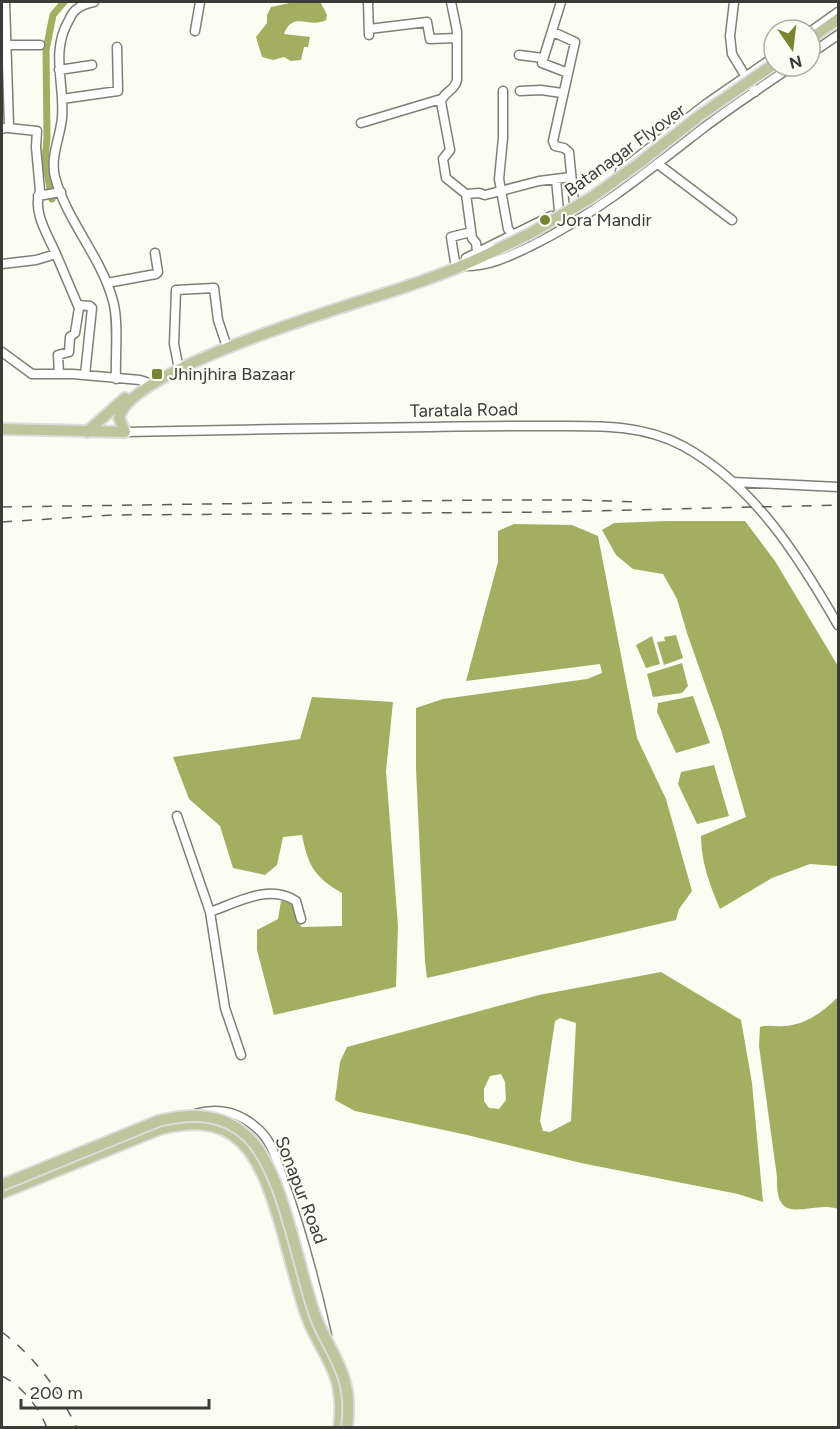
<svg xmlns="http://www.w3.org/2000/svg" width="840" height="1429" viewBox="0 0 840 1429" font-family="Figtree,sans-serif">
	<style>
		.water { fill: #a3ae61; fill-rule: evenodd }
		.lines { fill: none; stroke-linecap: round; stroke-linejoin: round }
		.canal { stroke: #a3ae61; stroke-width: 7 }
		.minor-casing { stroke: #7e8077; stroke-width: 11 }
		.major-casing { stroke: #dcdcdb; stroke-width: 14 }
		.minor { stroke: #fff; stroke-width: 8 }
		.major { stroke: #bec49b; stroke-width: 10 }
		.rail { stroke: #5d5d59; stroke-width: 1.5; stroke-dasharray: 10 10; stroke-linecap: butt }
		.major-bridge-casing { stroke: #dcdcdb; stroke-width: 14; stroke-linecap: butt }
		.major-bridge { stroke: #bec49b; stroke-width: 10 }
		.poi-dot { fill: #7a8330; stroke: #fbfdf3; stroke-width: 2 }
		.labels { text-anchor: middle; dominant-baseline: central; stroke-width: 4.5; stroke-linejoin: round; paint-order: stroke }
		.street-label { font-size: 18px; fill: #3b3b38; stroke: #fbfdf3 }
		.poi-label { font-size: 18px; fill: #3b3b38; stroke: #fbfdf3; text-anchor: start }
	</style>
	<rect width="100%" height="100%" fill="#fbfdf3"/>
	<path class="water" d="M294 2 321 3 327 15 326 20C310 29 293 10 284 34L310 37 308 47H304L301 60 291 61 284 57 273 60 262 57 256 37 267 23V15L271 7Z
		M667 521H745L775 561 838 666V866L810 864 772 878 720 909C710 886 701 862 701 836L746 817 721 730 687 633 677 599 663 574 633 569 616 555 602 530 614 523Z
		M514 524 572 525 598 536 637 738 666 799 692 891 679 909 676 920 427 978 425 962 416 769V708L443 699 587 679 602 673 600 664 466 681 498 562V531Z
		M676 635 683 658 664 665 657 642 665 641 664 637Z
		M652 636 660 664 646 668 636 645Z
		M682 663 688 686 682 693 653 697 647 674Z
		M693 696 710 743 676 753 657 712 658 703Z
		M312 697 393 702 386 771 398 926 396 987 274 1015 257 950V930L278 919 281 901 293 902 301 927 342 926V893C314 877 308 865 302 835L283 837 277 865 265 875 233 868 220 826 189 799 173 757 300 739Z
		M714 765 729 816 697 824 678 784 681 772Z
		M661 972 741 1020 752 1083 763 1202 738 1194 581 1163 467 1135 355 1111 335 1100 340 1062 347 1047 539 995ZM560 1018 576 1023 571 1121 550 1132 543 1131 540 1121 555 1021ZM501 1074 505 1082 506 1100 499 1109 489 1108 484 1101V1089L490 1076Z
		M838 997V1209C811 1199 775 1231 777 1177L759 1046 760 1027C768 1024 776 1027 784 1026 806 1025 824 1011 838 997Z"/>
	<g class="lines">
		<path class="canal" d="M52 199 45 162 47 137 46 50 53 15 64 2"/>
		<g class="minor-casing">
			<path id="minor" d="M94 2C88 3 82 5 77 9 73 11 71 16 69 20 50 52 65 84 62 118 60 138 50 157 55 177 67 222 101 256 113 301 119 322 115 356 116 379
				M368 2 369 35
				M451 2 457 31V80C455 91 443 92 441 102L450 150 443 159 446 178 466 194 479 193 485 195 539 181 571 177
				M561 2 542 63 568 73
				M734 2 730 36 732 54 755 92
				M369 29 427 22 430 39 457 38
				M195 31 200 2
				M553 32 575 42 553 141 555 146 564 148 569 152 574 203
				M810 32 838 12
				M6 45H40
				M810 54 838 35
				M519 55 543 58
				M59 70 92 65
				M503 91V138L499 179 508 229 513 235
				M520 91 541 90 562 93
				M62 99 118 91 117 47
				M361 123 441 99
				M8 128 37 131 36 147 40 191C32 212 48 235 56 254
				M2 129 9 126 5 2
				M658 164 732 220
				M620 171 706 104 774 57
				M556 179 559 211
				M466 194 472 238 476 243 477 251
				M38 196 61 192
				M466 258 551 216
				M455 262 451 237 471 232
				M2 264 36 260 56 254 79 308 75 333 70 337 69 352 58 355 59 374
				M466 266C490 266 510 256 531 246 594 215 647 172 702 129 731 107 762 87 792 66
				M107 283 156 274 158 272 155 253
				M78 305 90 306 92 308 85 375
				M2 352 32 374H73L140 380 146 382 144 389
				M178 364 174 344 176 290 214 288 218 320 226 344
				M125 432C228 430 330 428 433 427 471 426 508 426 546 426 593 426 640 423 683 446 754 485 799 557 838 625
				M734 482 838 487
				M177 816 210 912 225 1008 241 1055
				M210 912C236 903 269 883 296 901L301 919
				M195 1114C219 1107 241 1113 259 1130 273 1143 277 1162 283 1179 302 1231 315 1281 327 1335"/>
		</g>
		<g class="major-casing">
			<path id="major" d="M810 39 838 19
				M2 429 125 432 119 418C129 369 350 305 399 289 432 278 465 266 496 250
				M87 432 125 398
				M2 1193 160 1129C189 1122 218 1120 241 1142 276 1174 290 1274 308 1320 316 1341 331 1360 337 1382 341 1397 341 1412 339 1428"/>
		</g>
		<use href="#minor" class="minor"/>
		<use href="#major" class="major"/>
		<path class="rail" d="M2 507 481 500H581L637 502
			M2 522 113 515 553 512 838 505
			M2 1332C37 1359 57 1388 77 1428
			M2 1376C23 1387 38 1406 47 1428"/>
		<g class="major-bridge-casing">
			<path id="major-bridge" d="M496 250 531 233 592 197 638 164 699 116 774 64
				M2 1185 158 1121C190 1113 222 1112 248 1137 283 1170 298 1268 315 1315 323 1338 339 1358 345 1382 349 1397 349 1412 347 1428"/>
		</g>
		<use href="#major-bridge" class="major-bridge"/>
	</g>
	<g class="poi-dot">
		<circle cx="545" cy="220" r="6"/>
		<rect x="151" y="368" width="12" height="12" rx="3"/>
	</g>
	<g class="labels">
		<g class="street-label">
			<text transform="translate(625 150) rotate(-36)">Batanagar Flyover</text>
			<text transform="translate(464 410) rotate(-1)">Taratala Road</text>
			<text transform="translate(301 1190) rotate(69)">Sonapur Road</text>
		</g>
		<g class="poi-label">
			<text x="557" y="220">Jora Mandir</text>
			<text x="169" y="374">Jhinjhira Bazaar</text>
		</g>
	</g>
	<rect width="840" height="1429" fill="none" stroke="#3b3b38" stroke-width="6"/>
	<g transform="translate(792 48) rotate(166)"><circle r="28" fill="#fbfdf3" stroke="#aeafa8" stroke-width="1.5"/>
	<path d="M0-4.5L10 22L0 15L-10 22Z" fill="#7a8330"/>
	<text y="-9" font-size="16" font-weight="bold" text-anchor="middle" fill="#3b3b38">N</text>
	</g>
	<path d="M21 1399v9h188v-9" fill="none" stroke="#3b3b38" stroke-width="3"/>
	<text x="30" y="1399" font-size="18" fill="#3b3b38" stroke="#fbfdf3" stroke-width="4.5" paint-order="stroke">200 m</text>
</svg>
